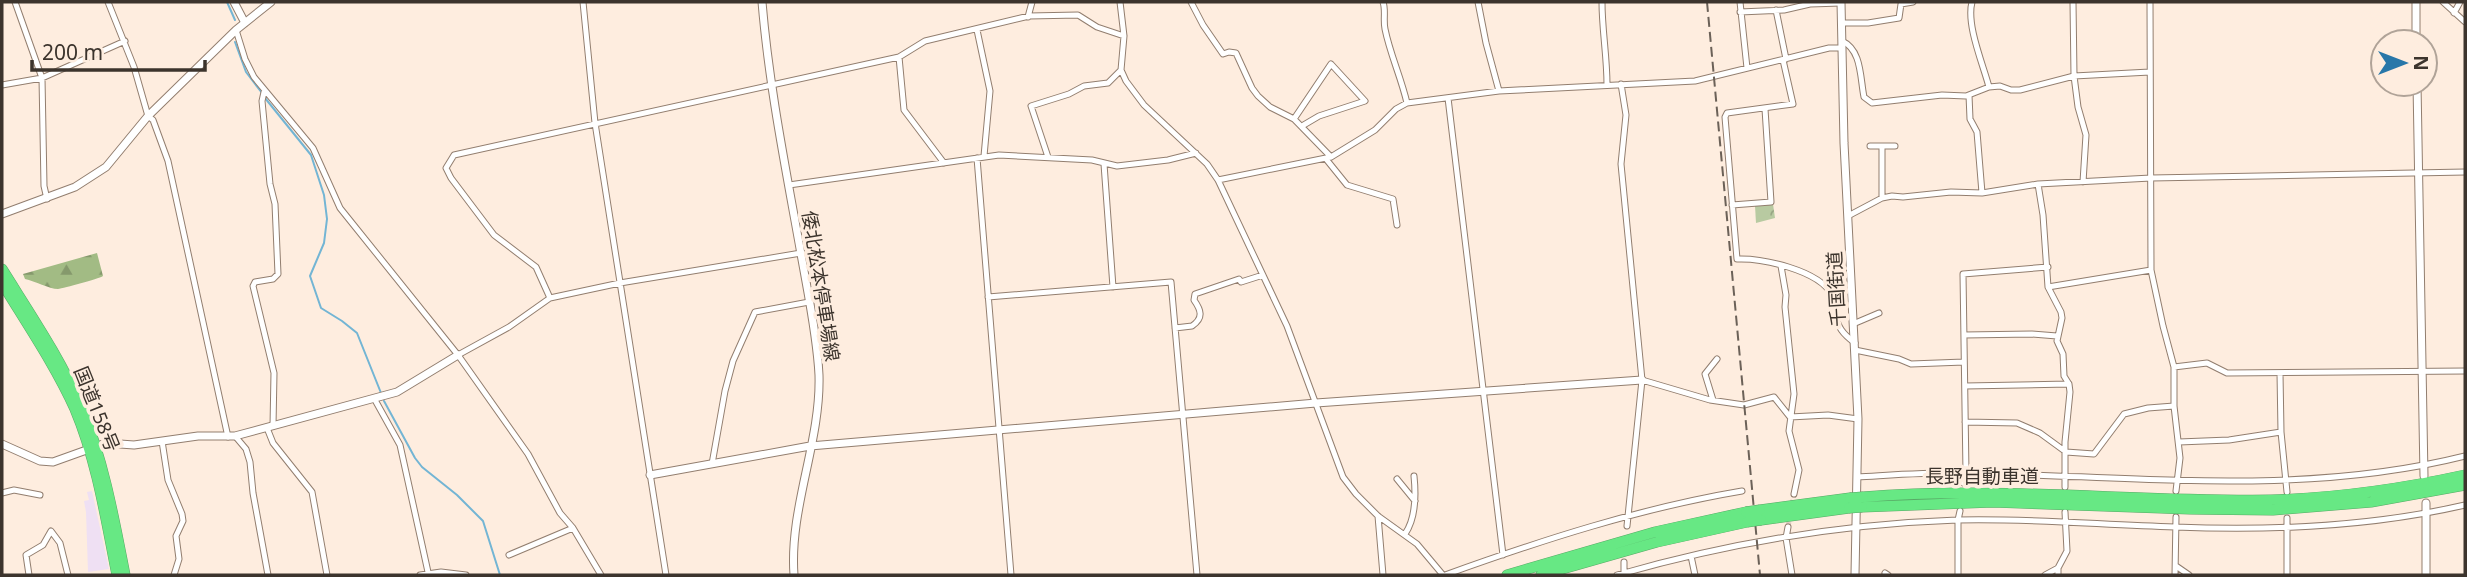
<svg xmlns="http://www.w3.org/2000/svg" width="2467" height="577" viewBox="0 0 2467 577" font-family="'Noto Sans','Noto Sans JP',sans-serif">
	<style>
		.commercial { fill: #efe0f3 }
		.forest { fill: url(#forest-firs) }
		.park { fill: url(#park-crowns) }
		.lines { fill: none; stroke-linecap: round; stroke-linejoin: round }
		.stream { stroke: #73b5d4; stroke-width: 2 }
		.street-tunnel { stroke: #d7c8bb; stroke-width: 5; stroke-dasharray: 5 2.5; stroke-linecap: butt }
		.street-casing { stroke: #927e6f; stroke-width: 7 }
		.secondary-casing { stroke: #927e6f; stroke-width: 9 }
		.highway-casing { stroke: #58a966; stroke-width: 11 }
		.street { stroke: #fff; stroke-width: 5 }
		.secondary { stroke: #fff; stroke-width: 7 }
		.highway { stroke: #67e884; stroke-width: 10 }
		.rail { stroke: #6b6158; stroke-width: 2; stroke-dasharray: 10 5; stroke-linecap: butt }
		.highway-bridge-casing { stroke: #58a966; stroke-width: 11; stroke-linecap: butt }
		.highway-bridge { stroke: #67e884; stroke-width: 10 }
		.labels { text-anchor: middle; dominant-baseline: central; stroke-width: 7; stroke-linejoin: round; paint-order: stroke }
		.street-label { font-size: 19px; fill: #3c342d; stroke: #feeddf }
	</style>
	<defs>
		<pattern id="forest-firs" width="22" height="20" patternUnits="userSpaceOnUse" patternTransform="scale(1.75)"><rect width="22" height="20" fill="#a2bb84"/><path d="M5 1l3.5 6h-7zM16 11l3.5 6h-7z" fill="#85996c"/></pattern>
		<pattern id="park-crowns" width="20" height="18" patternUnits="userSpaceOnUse" patternTransform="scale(1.75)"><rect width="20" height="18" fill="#b8caa1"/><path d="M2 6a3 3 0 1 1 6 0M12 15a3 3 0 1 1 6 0" fill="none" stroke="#97a584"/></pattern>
	</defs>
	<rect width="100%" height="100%" fill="#feeddf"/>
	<path class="commercial" d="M92 491 109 569 88 572 86 512 84 501 89 500 87 492Z"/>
	<path class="forest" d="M97 253 103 276C98 279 64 288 58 289 49 289 35 281 25 279L23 274Z"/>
	<path class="park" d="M1773 204 1775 218 1756 223 1755 206Z"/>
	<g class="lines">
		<path class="stream" d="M227 2 235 20
			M235 42 246 72 262 93
			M265 98 311 155 324 195 327 219 324 243 310 276 321 308 342 321 357 333 381 393
			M384 401 415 458 422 467 457 495 483 521 500 575"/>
		<path class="street-tunnel" d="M1788 527 1794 494"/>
		<g class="street-casing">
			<path id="street" d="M15 2 42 78 44 186 47 199
				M108 2 134 67 148 116 153 120 168 161 228 437
				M583 2 595 123 666 575
				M1120 2 1124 36 1121 70 1126 81 1144 105 1207 164 1218 180 1287 326 1343 477 1356 494 1378 516 1417 544 1443 575
				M1191 2 1203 25 1223 54 1229 52 1236 53 1252 88 1258 96 1270 107 1294 119 1331 157
				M1383 2C1386 10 1383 20 1385 29 1390 54 1401 77 1407 103
				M1478 2 1486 43 1499 91
				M1602 2C1602 30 1607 56 1607 85
				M1740 2 1747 68
				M1972 2C1966 25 1983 64 1989 87
				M2073 2 2074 76 2078 107 2086 135 2083 182
				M2150 2 2151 270 2163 326 2174 367V406L2180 458 2176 491
				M2443 2 2465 22
				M1776 10 1786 59
				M1740 12 1784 10 1810 4 1841 3
				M2454 13 2460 2
				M1028 17 1032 2
				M1842 23H1868L1899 18 1901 4 1913 2
				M236 30 245 59 254 77 313 148 340 208 458 355 528 454 560 513 573 528 601 575
				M977 30 990 91 984 156
				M1842 41C1862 50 1860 78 1864 97L1872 103 1942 95 1966 96 1989 87 2000 86 2011 90H2020L2074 76 2150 72
				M899 57 904 110 944 163
				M1783 60 1793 104 1727 113 1725 117 1737 259C1762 258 1819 270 1832 295 1834 300 1834 307 1835 312 1837 327 1843 334 1855 343
				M1621 84 1626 115 1621 164 1642 380 1627 526
				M2 85 42 78 125 41
				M264 92 262 101 270 184 275 204 278 274 273 279 255 282 253 286 274 373 273 426
				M1969 95 1970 119 1977 132 1982 193
				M1448 98 1503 555
				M1294 119 1331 64 1365 101 1319 116 1302 126
				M1870 146H1882
				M1048 157 1031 106 1069 94 1084 86 1108 83 1121 70
				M977 158 1011 575
				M1326 159 1347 185 1393 199 1397 225
				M1104 164 1113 287
				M1218 180 1331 157 1375 130 1396 109 1407 103 1499 91 1695 81 1829 48H1842
				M2038 184 2043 215 2048 287 2061 312 2062 318 2057 341 2063 354 2064 376 2069 384 2070 392 2065 442V487
				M789 185 999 155 1092 160 1117 166 1168 160 1196 153
				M1882 198V146H1895
				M1732 205 1771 202 1765 109
				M1848 216 1882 198 1892 196 1903 197 1951 192 1982 193 2038 184 2151 178 2465 172
				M1781 266 1786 295 1785 307 1794 394 1789 431 1799 470 1794 494
				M2048 287 2151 270
				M988 297 1171 282 1197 575
				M550 298 536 267 494 235 451 178 446 168 454 155 899 57 925 41 1029 16 1078 15 1097 27 1124 36
				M1853 324 1879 313
				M1175 328 1192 326C1204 318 1201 310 1194 300L1195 294 1239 279 1241 282 1263 275
				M1964 335 2032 334 2057 336
				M1855 350 1899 359 1911 364 1964 362
				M458 355 509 327 550 298 620 283 801 253
				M2174 367 2207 363 2227 373 2465 371
				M2280 373 2281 432 2287 492
				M1642 380 1710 400 1744 405 1774 397 1790 417 1828 415 1858 419
				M1965 386 2069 384
				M375 400 400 445 428 572
				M1713 400 1705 374 1717 359
				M1965 422 2017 423 2040 433 2066 452 2094 454 2124 414 2148 408 2174 406
				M267 428 273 443 312 492 327 575
				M235 436 246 449 250 462 253 493 268 575
				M162 441 168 480 182 514 183 521 176 536 179 559 174 575
				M2179 442 2229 440 2281 432
				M712 464 725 391 733 361 755 312 809 302
				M1857 477C1894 475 1931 472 1969 473 2135 476 2302 497 2465 456
				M1397 479 1415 501
				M1963 483 1966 473 1963 274 2048 267
				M2 493 14 490 40 495
				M1378 516 1383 575
				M1788 527 1786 538 1792 575
				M1405 534C1416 518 1416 495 1414 476
				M509 555 573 528
				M1691 556 1695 575
				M2176 566 2189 575
				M1885 573 1888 575
				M29 575 26 555 43 545 51 531 60 543 68 575
				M420 575 441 572 466 575
				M1445 575C1542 540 1641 508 1742 491
				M1617 575C1728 543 1842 524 1957 520 2030 518 2102 525 2175 527 2273 531 2370 527 2465 505
				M1624 575V562
				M1958 575V520L1960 511
				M2045 575 2058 568
				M2058 575V568L2067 551 2065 512
				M2175 575 2176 517
				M2287 575V518"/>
		</g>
		<g class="secondary-casing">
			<path id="secondary" d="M234 2 245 23
				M762 2C769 86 786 170 801 254 808 294 817 335 819 375 821 442 789 508 794 575
				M1841 2 1844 143 1858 419 1855 575
				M2416 2V42
				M2417 84 2424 476
				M2 214 75 187 106 167 148 116 236 30 271 2
				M2 444 40 461 53 462 106 443 134 445 198 436H235L397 392 458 355
				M650 475 810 446 1316 403 1642 380
				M2426 503V575"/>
		</g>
		<g class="highway-casing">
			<path id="highway" d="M2 269C30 314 61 359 82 409 104 462 114 519 125 575
				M2 283C27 324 55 365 75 409 97 461 106 520 117 575
				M1863 497C1999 486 2135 502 2271 500 2337 498 2401 489 2465 475
				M1862 507 1993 502 2190 509 2273 510 2371 502 2465 485
				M1760 510 1850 498
				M1761 520 1849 508
				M1507 575 1655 532 1746 512
				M1541 575 1657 542 1747 522"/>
		</g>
		<use href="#street" class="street"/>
		<use href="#secondary" class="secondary"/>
		<use href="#highway" class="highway"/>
		<path class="rail" d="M1707 2 1760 575"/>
		<g class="highway-bridge-casing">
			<path id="highway-bridge" d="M1850 498 1863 497
				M1849 508 1862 507
				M1746 512 1760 510
				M1747 522 1761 520"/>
		</g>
		<use href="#highway-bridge" class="highway-bridge"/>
	</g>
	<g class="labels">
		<g class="street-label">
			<text transform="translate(821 286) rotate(81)">倭北松本停車場線</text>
			<text transform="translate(1836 289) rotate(-93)">千国街道</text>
			<text transform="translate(97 409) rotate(68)">国道158号</text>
			<text x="1982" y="476">長野自動車道</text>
		</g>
	</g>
	<rect width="2467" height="577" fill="none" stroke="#3c342d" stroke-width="7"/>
	<g transform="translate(2404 63) rotate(90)"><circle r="33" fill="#feeddf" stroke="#b0a398" stroke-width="2"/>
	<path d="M0-5L12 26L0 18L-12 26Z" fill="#2877a9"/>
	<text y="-10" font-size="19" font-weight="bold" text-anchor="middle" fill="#3c342d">N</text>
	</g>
	<path d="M32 60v10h173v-10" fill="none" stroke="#3c342d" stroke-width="3.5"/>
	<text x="42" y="60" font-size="21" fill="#3c342d" stroke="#feeddf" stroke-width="5" paint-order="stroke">200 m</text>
</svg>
